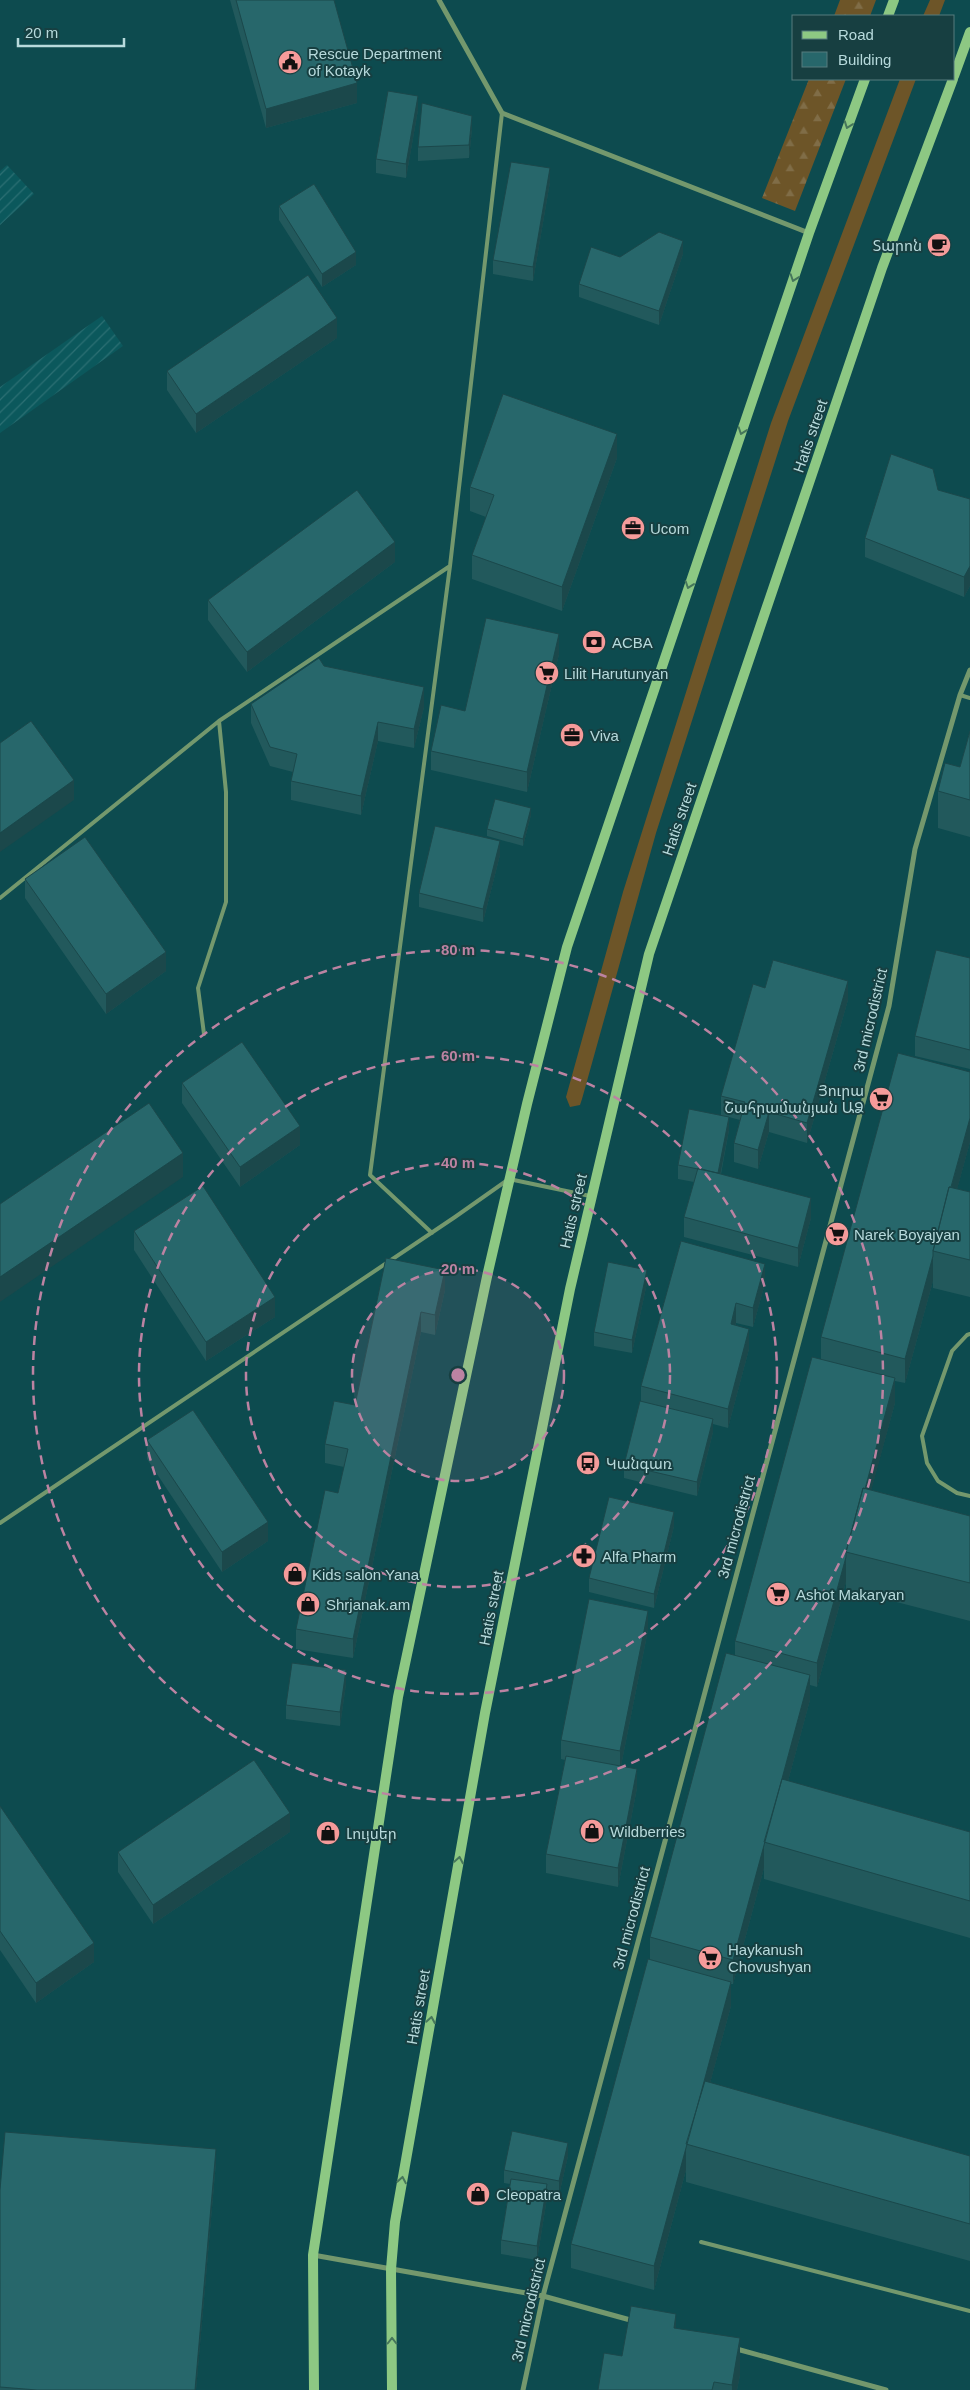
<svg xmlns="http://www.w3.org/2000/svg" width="970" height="2390" viewBox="0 0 970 2390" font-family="Helvetica,'Noto Sans Armenian',sans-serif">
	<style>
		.industrial { fill: url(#industrial-furrows) }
		.grass { fill: #6d5528 }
		.forest { fill: url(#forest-firs) }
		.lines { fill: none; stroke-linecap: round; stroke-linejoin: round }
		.lane { stroke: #74986d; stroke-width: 4 }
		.street { stroke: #74986d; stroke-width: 5 }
		.secondary { stroke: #8dc883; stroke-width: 10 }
		.wall { fill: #22595c }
		.shaded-wall { fill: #1b484b }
		.building { fill: #27676b; stroke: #1b484b }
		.oneway { stroke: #46765b }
		.ring { fill: none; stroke: #bc83a2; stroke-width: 2.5; stroke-dasharray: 9 6 }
		.labels { text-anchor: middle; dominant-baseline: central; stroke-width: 4; stroke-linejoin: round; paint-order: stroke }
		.poi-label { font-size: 15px; fill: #b7dadc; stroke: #173f41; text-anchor: start }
		.street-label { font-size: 15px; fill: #b7dadc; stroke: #173f41 }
		.centre { fill: #bc83a2; stroke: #173f41; stroke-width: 2.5 }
		.ring-label { font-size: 15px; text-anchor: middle; font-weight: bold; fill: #bc83a2; stroke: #173f41; stroke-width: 4; stroke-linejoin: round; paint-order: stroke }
	</style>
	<defs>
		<pattern id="industrial-furrows" width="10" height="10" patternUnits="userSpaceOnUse" patternTransform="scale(1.25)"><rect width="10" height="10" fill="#0b585c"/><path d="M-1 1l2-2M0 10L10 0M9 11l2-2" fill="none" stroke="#2c6f73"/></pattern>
		<pattern id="forest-firs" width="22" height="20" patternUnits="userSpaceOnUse" patternTransform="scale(1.25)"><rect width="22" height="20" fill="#6d5528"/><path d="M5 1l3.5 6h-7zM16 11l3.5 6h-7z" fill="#806d47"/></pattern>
	</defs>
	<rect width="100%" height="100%" fill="#0d4b4f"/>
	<path class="industrial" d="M7 165 34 194 0 225V171Z
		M102 316 123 346 0 433V387Z"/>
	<path class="grass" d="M930 0H945L939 16H923Z
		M900 79H916L788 421 656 833 582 1099 580 1105 570 1107 566 1097 623 892 771 423Z"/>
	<path class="forest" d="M840 0H876L870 16H834Z
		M809 79H846L795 211 762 198Z"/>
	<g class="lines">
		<path class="lane" d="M960 695 970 698
			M0 898 219 721 450 566 502 113
			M204 1034 198 988 226 902V792L219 721
			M432 1233 370 1175 450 566
			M970 1334 967 1335 952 1351 922 1436 927 1463 938 1481 957 1493 970 1496
			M0 1523 455 1217 509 1179 590 1196
			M701 2242 970 2311"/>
		<path class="street" d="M439 0 502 113 809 233
			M313 2255 543 2296 634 2321
			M733 2348 886 2390
			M523 2390 543 2296 889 1006 915 849 960 695 970 670"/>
		<path class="secondary" d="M888 16 894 0
			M954 76 970 32
			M314 2390 313 2255 398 1697 488 1272 527 1104 567 947 809 233 865 79
			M392 2390 391 2269 395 2222 485 1713 570 1289 649 954 882 268 953 79"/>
	</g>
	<path class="wall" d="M230 0H334L357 103 266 128Z
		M418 110 406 178 376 173V159Z
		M472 129 469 158 418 161V147Z
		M550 182 533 281 493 274V260Z
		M279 206 356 265 322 287 279 220Z
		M683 254 659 325 579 297V284L620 257Z
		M337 338 196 433 167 390V371Z
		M617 458 562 611 472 579V555L486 517 470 511V487Z
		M938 490 970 499V586L964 597 865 557V538Z
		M395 562 247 672 208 620V600Z
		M559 654 527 792 431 770V751Z
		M324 666 424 707 414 748 378 741 361 815 291 800V781L293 772 270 766 251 723V704Z
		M970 731V837L938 828V791L960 767Z
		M531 815 523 846 487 836V829Z
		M500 855 483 922 419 907V893Z
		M25 879 166 971 106 1014 25 898Z
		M970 958V1069L915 1056V1036Z
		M765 988 848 1000 807 1143 769 1132 758 1169 734 1162V1143L740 1120 729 1117V1130L721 1174 811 1218 798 1267 684 1237V1217L694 1182 678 1179V1165L721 1115V1096Z
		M970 1072V1142L957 1189 970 1192V1297L933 1288V1281L905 1383 895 1381V1403L871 1490 970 1516V1621L846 1589V1582L817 1687 810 1685V1700L788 1781 970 1832V1938L764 1879V1868L733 1984H731V2006L710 2083 970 2156V2261L686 2182V2170L654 2290 571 2268V2244L650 1960V1937L735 1655V1641L821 1359V1337Z
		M182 1083 300 1145 240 1187 182 1103Z
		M134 1231 275 1317 206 1361 134 1250Z
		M681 1241 765 1283 753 1327 736 1323V1326L749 1349 728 1428 713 1424V1432L697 1496 624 1478V1465L641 1402V1386Z
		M386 1258 445 1290 435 1335 421 1332 353 1658 296 1649V1629L338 1493 344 1467 325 1463V1444L355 1405Z
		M647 1283 632 1353 594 1346V1332Z
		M147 1440 268 1541 222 1572 147 1459Z
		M674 1526 654 1608 589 1592V1578Z
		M648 1630 621 1766 637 1788 618 1887 546 1873V1854L565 1760 561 1759V1740Z
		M346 1684 340 1726 286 1719V1705Z
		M0 1806 94 1962 36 2003 0 1950Z
		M290 1832 153 1924 118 1872V1852Z
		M568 2156 559 2195 547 2192V2198L537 2260 501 2254V2240L510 2184 504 2183V2170Z
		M216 2162 196 2390H0V2190Z
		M676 2329 740 2375 737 2390H598L622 2356Z"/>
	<path class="shaded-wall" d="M357 83V103L266 128V109Z
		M418 96V110L406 178V164Z
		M472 116V129L469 158V145Z
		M550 168V182L533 281V267Z
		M683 241V254L659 325V311Z
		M356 252V265L322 287V274Z
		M337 318V338L196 433V414Z
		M617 434V458L562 611V587Z
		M395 542V562L247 672V652Z
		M970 566V586L964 597V577Z
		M559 634V654L527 792V772Z
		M424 687V707L414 748V729Z
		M378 722V741L361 815V796Z
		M74 780V800L0 852V833Z
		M531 808V815L523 846V839Z
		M500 841V855L483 922V909Z
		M166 952V971L106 1014V994Z
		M848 981V1000L807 1143V1123Z
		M769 1112V1132L758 1169V1150Z
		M729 1117V1130L718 1186V1173Z
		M970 1118V1142L940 1252 934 1251Z
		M300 1126V1145L240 1187V1167Z
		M183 1153V1177L0 1302V1277Z
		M811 1198V1218L798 1267V1248Z
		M933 1256V1281L905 1383V1359Z
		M765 1264V1283L753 1327V1308Z
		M445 1270V1290L435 1335V1315Z
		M647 1270V1283L632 1353V1340Z
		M275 1297V1317L206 1361V1342Z
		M736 1303V1323L731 1344V1324Z
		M421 1312V1332L353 1658V1639Z
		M749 1329V1349L728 1428V1409Z
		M895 1378V1403L854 1554 848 1552Z
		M713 1419V1432L697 1496V1482Z
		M674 1512V1526L654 1608V1594Z
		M268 1522V1541L222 1572V1552Z
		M846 1557V1582L817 1687V1663Z
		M648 1611V1630L620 1771V1751Z
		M346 1670V1684L340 1726V1712Z
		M810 1675V1700L771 1844 765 1842Z
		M637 1769V1788L618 1887V1868Z
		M290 1813V1832L153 1924V1905Z
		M764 1843V1868L733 1984V1960Z
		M94 1943V1962L36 2003V1983Z
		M731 1982V2006L693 2146 687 2144Z
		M568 2143V2156L559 2195V2181Z
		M686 2146V2170L654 2290V2266Z
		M216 2149V2162L196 2390H195Z
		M547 2184V2198L537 2260V2246Z
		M676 2314V2351L674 2328Z
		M740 2338V2375L737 2390H732V2385Z"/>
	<path class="building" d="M236 0H334L357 83 266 109Z
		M388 91 418 96 406 164 376 159Z
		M422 103 472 116 469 145 418 147Z
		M511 162 550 168 533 267 493 260Z
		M314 184 356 252 322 274 279 206Z
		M659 232 683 241 659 311 579 284 591 247 620 257Z
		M308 275 337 318 196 414 167 371Z
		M503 394 617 434 562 587 472 555 494 495 470 487Z
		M891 454 933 469 938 490 970 499V566L964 577 865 538Z
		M357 490 395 542 247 652 208 600Z
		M486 618 559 634 527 772 431 751 441 705 465 711Z
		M319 658 324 666 424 687 414 729 378 722 361 796 291 781 297 754 270 747 251 704Z
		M31 721 74 780 0 833V743Z
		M970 731V800L938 791 945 763 960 767Z
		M495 799 531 808 523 839 487 829Z
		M435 826 500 841 483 909 419 893Z
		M85 837 166 952 106 994 25 879Z
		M936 950 970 958V1050L915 1036Z
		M773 960 848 981 807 1123 769 1112 758 1150 734 1143 745 1102 721 1096 753 984 765 988Z
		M242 1042 300 1126 240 1167 182 1083Z
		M898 1053 970 1072V1118L951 1187H949L933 1251V1256L905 1359 821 1337Z
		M149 1103 183 1153 0 1277V1204Z
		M689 1109 729 1117 718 1173 678 1165Z
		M698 1168 811 1198 798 1248 684 1217Z
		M203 1186 275 1297 206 1342 134 1231Z
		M949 1187 970 1192V1260L933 1251Z
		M681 1241 765 1264 753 1308 736 1303 731 1324 749 1329 728 1409 641 1386Z
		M386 1258 445 1270 435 1315 421 1312 353 1639 296 1629 325 1490 338 1493 348 1449 325 1444 334 1401 355 1405Z
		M608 1262 647 1270 632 1340 594 1332Z
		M812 1357 895 1378 865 1489 863 1488 846 1552V1557L817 1663 735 1641Z
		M640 1401 713 1419 697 1482 624 1465Z
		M193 1410 268 1522 222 1552 147 1440Z
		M863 1488 970 1516V1583L846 1552Z
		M609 1497 674 1512 654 1594 589 1578Z
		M589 1599 648 1611 620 1751 561 1740Z
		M726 1653 810 1675 733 1960 650 1937Z
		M292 1663 346 1670 340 1712 286 1705Z
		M566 1756 637 1769 618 1868 546 1854Z
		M254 1760 290 1813 153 1905 118 1852Z
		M782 1779 970 1832V1901L764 1842Z
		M0 1806 94 1943 36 1983 0 1931Z
		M648 1959 731 1982 654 2266 571 2244Z
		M705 2081 970 2156V2224L686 2144Z
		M512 2131 568 2143 559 2181 504 2170Z
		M5 2132 216 2149 195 2390H37L0 2387V2190Z
		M511 2179 547 2184 537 2246 501 2240Z
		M631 2306 676 2314 674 2328 740 2338 732 2385 714 2382 712 2390H598L604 2353 622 2356Z"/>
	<defs><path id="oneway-chevron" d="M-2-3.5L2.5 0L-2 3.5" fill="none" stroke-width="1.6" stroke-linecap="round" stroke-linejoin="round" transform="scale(1.25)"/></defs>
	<g class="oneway">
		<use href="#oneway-chevron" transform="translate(848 125) rotate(110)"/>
		<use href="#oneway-chevron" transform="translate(794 278) rotate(109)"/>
		<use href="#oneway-chevron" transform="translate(742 431) rotate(109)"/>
		<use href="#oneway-chevron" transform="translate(689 585) rotate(109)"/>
		<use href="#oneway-chevron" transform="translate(459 1860) rotate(-80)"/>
		<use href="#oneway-chevron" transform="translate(431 2020) rotate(-80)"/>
		<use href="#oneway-chevron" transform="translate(402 2180) rotate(-80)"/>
		<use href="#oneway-chevron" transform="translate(392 2341) rotate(-90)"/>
	</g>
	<circle cx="458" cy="1375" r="106" fill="#bc83a2" fill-opacity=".12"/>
	<g class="ring">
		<circle cx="458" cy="1375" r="106"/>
		<circle cx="458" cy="1375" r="212"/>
		<circle cx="458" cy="1375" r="319"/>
		<circle cx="458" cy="1375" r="425"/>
	</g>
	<defs>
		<g id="civic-disc" transform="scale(1.25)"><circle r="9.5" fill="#f59b9a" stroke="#173f41"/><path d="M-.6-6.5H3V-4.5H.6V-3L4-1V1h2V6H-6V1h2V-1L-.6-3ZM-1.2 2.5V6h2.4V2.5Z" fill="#111"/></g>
		<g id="cafe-disc" transform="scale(1.25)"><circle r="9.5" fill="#f59b9a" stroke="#173f41"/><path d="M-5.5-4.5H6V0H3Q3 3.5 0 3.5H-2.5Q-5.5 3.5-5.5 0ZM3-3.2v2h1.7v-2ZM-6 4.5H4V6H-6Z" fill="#111"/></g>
		<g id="office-disc" transform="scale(1.25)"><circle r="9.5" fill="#f59b9a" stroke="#173f41"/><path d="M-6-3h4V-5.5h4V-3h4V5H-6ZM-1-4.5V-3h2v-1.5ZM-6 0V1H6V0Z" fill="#111"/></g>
		<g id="bank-disc" transform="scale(1.25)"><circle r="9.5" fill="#f59b9a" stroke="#173f41"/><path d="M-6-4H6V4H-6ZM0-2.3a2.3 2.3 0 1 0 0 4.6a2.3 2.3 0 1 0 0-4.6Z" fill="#111"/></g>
		<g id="supermarket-disc" transform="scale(1.25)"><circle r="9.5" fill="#f59b9a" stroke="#173f41"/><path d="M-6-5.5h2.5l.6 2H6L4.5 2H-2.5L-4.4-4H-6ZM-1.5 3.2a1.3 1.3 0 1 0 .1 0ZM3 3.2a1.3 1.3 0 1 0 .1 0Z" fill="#111"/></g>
		<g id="bus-disc" transform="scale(1.25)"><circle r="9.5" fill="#f59b9a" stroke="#173f41"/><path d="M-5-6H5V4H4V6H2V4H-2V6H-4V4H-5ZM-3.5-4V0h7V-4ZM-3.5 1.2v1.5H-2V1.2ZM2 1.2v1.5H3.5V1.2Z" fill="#111"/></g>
		<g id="pharmacy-disc" transform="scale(1.25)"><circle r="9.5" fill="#f59b9a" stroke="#173f41"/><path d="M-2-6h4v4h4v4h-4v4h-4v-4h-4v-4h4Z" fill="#111"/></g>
		<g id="shop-disc" transform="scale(1.25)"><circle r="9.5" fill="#f59b9a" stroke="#173f41"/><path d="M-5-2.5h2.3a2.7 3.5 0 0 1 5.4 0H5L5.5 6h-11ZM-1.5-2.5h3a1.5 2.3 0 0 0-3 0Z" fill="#111"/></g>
	</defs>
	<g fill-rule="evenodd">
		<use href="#civic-disc" x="290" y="62"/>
		<use href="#cafe-disc" x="939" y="245"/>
		<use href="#office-disc" x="633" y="528"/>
		<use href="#bank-disc" x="594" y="642"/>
		<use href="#supermarket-disc" x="547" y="673"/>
		<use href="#office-disc" x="572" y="735"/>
		<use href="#supermarket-disc" x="881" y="1099"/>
		<use href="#supermarket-disc" x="837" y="1234"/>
		<use href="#bus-disc" x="588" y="1463"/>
		<use href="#pharmacy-disc" x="584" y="1556"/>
		<use href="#shop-disc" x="295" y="1574"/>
		<use href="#supermarket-disc" x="778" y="1594"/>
		<use href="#shop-disc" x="308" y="1604"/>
		<use href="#shop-disc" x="592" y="1831"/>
		<use href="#shop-disc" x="328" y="1833"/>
		<use href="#supermarket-disc" x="710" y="1958"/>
		<use href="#shop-disc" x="478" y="2194"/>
	</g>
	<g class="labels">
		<g class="poi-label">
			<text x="308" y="53">Rescue Department<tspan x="308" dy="17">of Kotayk</tspan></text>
			<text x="922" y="245" text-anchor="end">Տարոն</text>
			<text x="650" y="528">Ucom</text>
			<text x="612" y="642">ACBA</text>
			<text x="564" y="673">Lilit Harutunyan</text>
			<text x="590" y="735">Viva</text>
			<text x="864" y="1090" text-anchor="end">Յուրա<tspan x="864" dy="17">Շահրամանյան ԱՁ</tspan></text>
			<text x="854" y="1234">Narek Boyajyan</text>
			<text x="606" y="1463">Կանգառ</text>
			<text x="602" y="1556">Alfa Pharm</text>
			<text x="312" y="1574">Kids salon Yana</text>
			<text x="796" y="1594">Ashot Makaryan</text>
			<text x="326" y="1604">Shrjanak.am</text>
			<text x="610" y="1831">Wildberries</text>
			<text x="346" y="1833">Լույսեր</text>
			<text x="728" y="1949">Haykanush<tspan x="728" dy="17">Chovushyan</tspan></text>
			<text x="496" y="2194">Cleopatra</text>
		</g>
		<g class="street-label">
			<text transform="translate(810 436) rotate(-71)">Hatis street</text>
			<text transform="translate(679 819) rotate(-71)">Hatis street</text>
			<text transform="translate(870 1020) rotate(-77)">3rd microdistrict</text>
			<text transform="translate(573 1211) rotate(-77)">Hatis street</text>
			<text transform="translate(736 1527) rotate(-75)">3rd microdistrict</text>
			<text transform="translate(491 1608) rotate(-79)">Hatis street</text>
			<text transform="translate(631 1918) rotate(-75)">3rd microdistrict</text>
			<text transform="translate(418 2007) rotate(-80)">Hatis street</text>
			<text transform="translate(528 2310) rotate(-77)">3rd microdistrict</text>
		</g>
	</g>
	<circle cx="458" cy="1375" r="8" class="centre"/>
	<g class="ring-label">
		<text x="458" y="955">80 m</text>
		<text x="458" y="1061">60 m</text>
		<text x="458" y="1168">40 m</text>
		<text x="458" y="1274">20 m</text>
	</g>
	<rect x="792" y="15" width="162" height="65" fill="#173f41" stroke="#577d7f"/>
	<rect x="802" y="31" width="25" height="8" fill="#8dc883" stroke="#577d7f"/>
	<text x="838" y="40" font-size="15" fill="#b7dadc">Road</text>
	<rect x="802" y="52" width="25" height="15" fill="#27676b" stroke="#577d7f"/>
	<text x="838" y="65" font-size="15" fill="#b7dadc">Building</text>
	<path d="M18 38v8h106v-8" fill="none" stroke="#b7dadc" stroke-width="2.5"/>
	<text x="25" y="38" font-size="15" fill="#b7dadc" stroke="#173f41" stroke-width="4" paint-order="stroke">20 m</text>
</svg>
